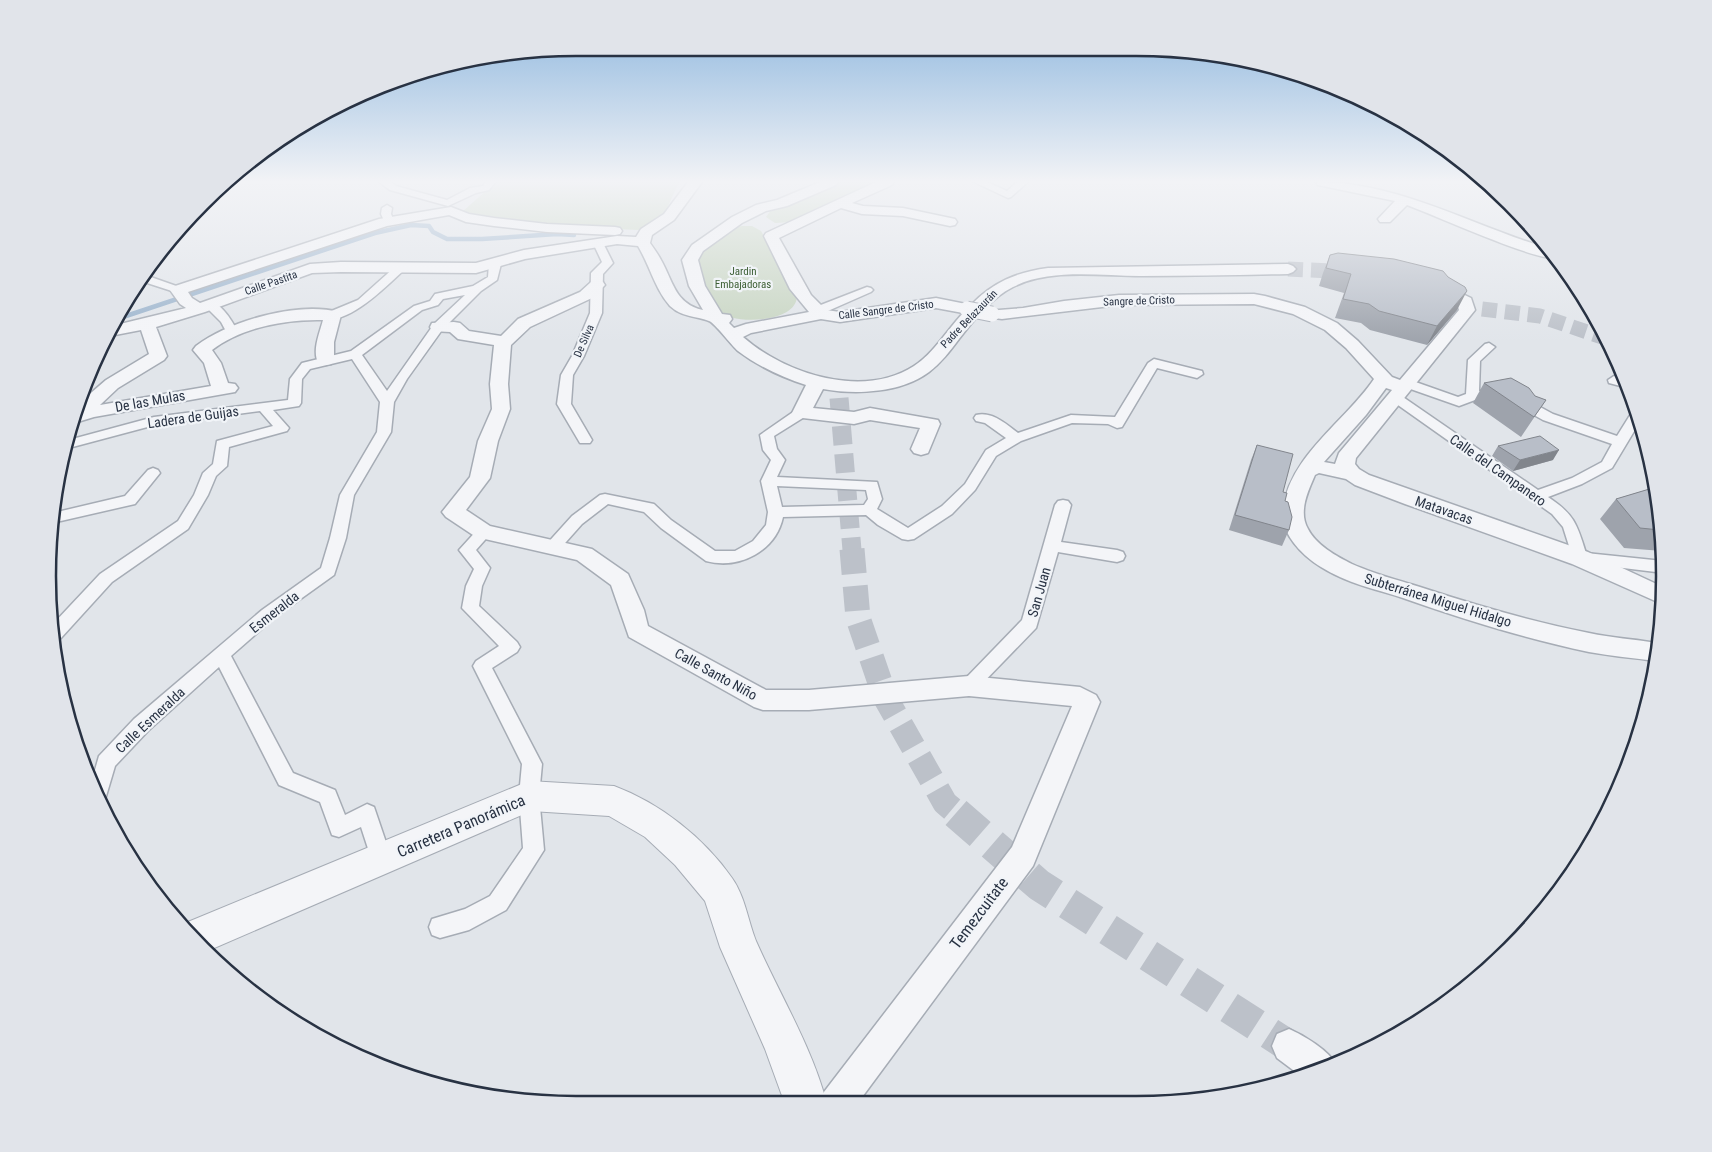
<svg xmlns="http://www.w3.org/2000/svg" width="1712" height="1152" viewBox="0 0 1712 1152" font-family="'Roboto Condensed',sans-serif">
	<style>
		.green { fill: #c7d5c1 }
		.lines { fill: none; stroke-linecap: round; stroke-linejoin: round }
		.stream { stroke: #9ab3cc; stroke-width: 4.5 }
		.minor-tunnel-far3 { stroke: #bcc1c9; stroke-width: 15; stroke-dasharray: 15 8; stroke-linecap: butt }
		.minor-tunnel-far2 { stroke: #bcc1c9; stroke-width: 19; stroke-dasharray: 19 9; stroke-linecap: butt }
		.minor-tunnel-far1 { stroke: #bcc1c9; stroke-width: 25; stroke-dasharray: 25 12; stroke-linecap: butt }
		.minor-tunnel { stroke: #bcc1c9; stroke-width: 32; stroke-dasharray: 32 16; stroke-linecap: butt }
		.pedestrian-casing { stroke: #a6acb5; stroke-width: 3 }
		.minor-casing { stroke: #a6acb5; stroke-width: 3 }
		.tertiary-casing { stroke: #a6acb5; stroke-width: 2 }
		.pedestrian { fill: #f4f5f8; fill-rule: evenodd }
		.minor { fill: #f4f5f8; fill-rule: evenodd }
		.tertiary { fill: #f4f5f8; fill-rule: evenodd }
		.minor-bridge-casing { stroke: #a6acb5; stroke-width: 17; stroke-linecap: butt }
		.minor-bridge { stroke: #f4f5f8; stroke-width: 15 }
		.wall { fill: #9ea3ac }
		.shaded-wall { fill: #81858c }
		.building { fill: #b8bec8; stroke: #81858c }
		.labels { text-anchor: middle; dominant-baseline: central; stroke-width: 4.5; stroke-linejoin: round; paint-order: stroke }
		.far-park-label { font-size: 11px; fill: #3d5f35; stroke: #f1f4f8 }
		.far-street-label { font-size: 11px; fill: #283243; stroke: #f1f4f8 }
		.street-label { font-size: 14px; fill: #283243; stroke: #f1f4f8 }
		.near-street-label { font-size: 16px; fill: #283243; stroke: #f1f4f8 }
		.rim { fill: none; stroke: #283243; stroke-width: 2.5 }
	</style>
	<rect width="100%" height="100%" fill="#e1e5ea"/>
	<path class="green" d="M496 182H679L664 215 640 230 587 228 496 221 462 212Z
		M834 182H884L792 222 775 223 766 217 771 210Z
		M742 226H752L761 231 795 289C809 322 735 327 717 311 713 307 710 299 707 294 704 290 698 283 697 278 696 271 698 262 698 254L732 228Z"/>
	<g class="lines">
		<path class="stream" d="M120 318 375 233 411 225 429 226 433 232 447 239H482L557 234 574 235"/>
		<path class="minor-tunnel-far3" d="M1288 269 1354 272
			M1482 309 1540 316 1605 338"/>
		<path class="minor-tunnel-far2" d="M839 398 852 550"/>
		<path class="minor-tunnel-far1" d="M852 549 858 618 885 697 945 803 958 814"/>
		<path class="minor-tunnel" d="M956 813 1039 885 1289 1046"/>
		<g class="pedestrian-casing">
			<path id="pedestrian" d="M379 182H391L396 186 447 200 470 188 483 186 485 182H495L489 190 476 193 448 206 390 190Z
				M974 182H987L1007 191 1017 182H1028L1011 197 1008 198Z
				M387 205 392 208 391 214 394 221 389 224 385 223 381 214 382 208Z
				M598 240 603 243 613 263 603 274 602 313 584 356 573 375 571 404 592 440 590 443H580L557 404 561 375 572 356 590 313 591 273 602 262 593 243Z
				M495 261 501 264 497 280 481 291 442 330 407 379 394 402 391 432 354 495 346 538 334 575 274 618 231 656 293 773 335 790 345 815 367 804 374 807 392 860 388 867 381 870 374 867 361 827 339 837 332 835 320 802 279 785 219 667 148 731 115 766 104 803 101 804 91 784 99 756 134 719 262 610 321 568 330 538 340 495 377 432 380 402 352 359 310 369 302 379 301 403 299 406 273 410 289 428 287 431 229 447 227 466 216 476 208 495 188 529 112 582 61 638 55 640 54 623 100 574 178 521 194 495 203 473 213 464 217 441 273 426 260 411 155 425 65 449V441L154 417 288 400 290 379 302 363 351 351 414 306 430 301 435 294 473 286 488 277 489 264ZM465 295 434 324 387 391 362 355 422 310 438 305 443 299Z
				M400 265 404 266 406 268 404 270C389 284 350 323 329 318L327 315 329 312 358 300 396 266Z
				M145 275 182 288 184 290 178 293 141 281Z
				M867 287 871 288 873 290 871 292 821 314H813L811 311 813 308Z
				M210 301C223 305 232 321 238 332L236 335H228L221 322 204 305 206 303Z
				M1489 343 1495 347 1480 361 1479 391 1507 389 1553 414 1617 436 1632 412 1636 411 1639 423 1612 468 1582 484 1548 497C1574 514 1577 524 1586 553L1663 561 1664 573 1574 562 1563 527 1552 514 1388 398 1395 394 1400 395 1538 490 1572 478 1602 462 1612 444 1543 420 1500 396 1475 400 1459 406 1402 386 1400 383 1407 379 1458 397 1466 394 1468 360 1485 344Z
				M1154 359 1202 371 1203 374 1197 378 1157 368 1122 427 1117 428 1108 424 1072 423 1021 441 996 456 975 490 952 514 914 539 908 540 902 539 878 525 866 515 783 517C776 551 739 570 706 561L661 528 644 512 608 504 582 524 558 551 552 552 546 551 544 547 572 516 600 495 605 494 654 504 671 520 715 551H735L753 541 766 525 768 512 761 481 771 460 763 450 760 435 796 410H806L808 413 806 416 774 436 777 449 785 460 777 477 877 482 882 499 877 509 908 528 942 506 965 484 986 450 1006 438 985 423 976 421 974 418 976 415C992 411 1006 424 1018 433L1071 415 1115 417 1148 363ZM777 486 866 490 868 499 864 505 782 507Z
				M1614 376 1626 380 1628 388 1609 383 1608 380Z
				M153 468 158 470 160 473 135 504 52 523 53 513 125 496 148 470Z
				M1063 500 1068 501 1071 505 1061 542 1117 550 1123 552 1125 556 1123 560 1117 562 1058 552 1036 628 975 691 969 693 963 691 960 686 963 681 1022 620 1055 505 1058 501Z
				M484 527 489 528 492 532 476 550 490 568 482 586 479 606 517 642 520 647 517 652 492 668 542 764 539 796 544 850 506 910 469 930 440 938 432 935 429 927 432 919 465 909 490 896 523 848 519 796 522 764 473 666 476 661 499 646 462 608 466 586 474 569 459 550 479 528Z"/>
		</g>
		<g class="minor-casing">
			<path id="minor" d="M688 182H702L674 220 652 235 650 243C654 249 658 254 661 260 673 281 675 304 703 310L689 286 682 260 692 245 732 217 756 205 777 200 820 182H838L836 185 787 206 766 211 742 223 703 251 698 260 705 286 722 314 730 315 732 319 729 323 734 328 746 324 809 312 790 289 764 236 766 233 876 182H894L892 185 852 203 863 206 903 208 955 219 957 222 955 225 950 226 903 216 862 214 841 208 779 238 811 295 826 310 840 312 936 298 971 305C993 282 1017 272 1048 268L1288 264 1293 266 1296 269 1293 272 1288 274C1239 275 1190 276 1140 276 1100 276 1050 268 1013 287 991 298 974 320 959 339 950 351 941 363 929 372 901 393 856 395 823 389L813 408 854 412 870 408 938 420 940 424 928 453 921 455 914 453 911 449 920 428 870 420 854 424 794 417 792 413 806 385C783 378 758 366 738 351 731 345 715 323 709 321 696 316 681 317 670 306 655 289 650 266 638 246L617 244 525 259 476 273 341 272 312 273 205 312 156 327 167 356 164 360 118 388 100 405 211 386 204 363 193 350 196 346C229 321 298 301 339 312L341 315 334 342V360L331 364 325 365 319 364C311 352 320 332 323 320 287 319 242 327 212 350L221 363 228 383 235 384 238 388 235 392 94 417 71 424 77 405 106 380 149 354 141 330 110 336 116 325 186 308 180 304 170 290 172 287 379 219 451 207 469 214 494 218 547 224 615 227 620 228 622 231 620 234 615 235 547 232 494 226 466 222 449 215 387 226 188 292 192 298 200 303 310 264 341 262 476 263 524 250 617 236 636 237 641 229 664 214ZM936 308 963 313C947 330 934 353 914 366 863 399 785 374 743 337L751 333 821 319 840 322Z
				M1316 182C1399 182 1470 225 1547 248L1555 258C1536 261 1432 214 1407 205L1390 222H1380L1378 219 1395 201 1318 185Z
				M597 280 603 282 605 285 592 298 530 327 511 345 508 384 510 409 498 441 490 478 466 510 490 526 592 549 628 574 644 610 648 626 766 690H809L969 676 1080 687 1096 695 1100 702 1033 866 857 1104H819L824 1092 1012 847 1072 706 969 696 809 710H763L754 707 629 637 611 585 577 560 476 537 446 517 442 512 470 477 478 441 492 409 490 384 494 345 458 339 450 332 432 331 430 327 432 323 454 322 460 323 469 331 501 336 518 319 580 292 591 282Z
				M1446 286 1471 298 1475 310 1356 458 1355 464 1359 469 1369 475 1588 552 1663 587 1662 604 1572 564 1405 504 1355 485 1346 479 1319 473 1315 475C1308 491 1298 512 1308 529 1316 545 1336 556 1352 564 1374 574 1398 580 1420 587 1475 605 1532 622 1589 633 1612 638 1634 639 1657 643L1656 661C1634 658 1611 656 1589 652 1526 639 1463 619 1403 598 1375 589 1346 583 1321 567 1303 556 1280 534 1283 510 1289 456 1345 422 1374 379L1346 348 1325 330 1293 314 1254 304 1119 305 1002 319 986 317 984 314 986 311 1023 308 1064 301 1119 295 1254 294 1265 296 1305 307 1337 323 1358 341 1392 377 1400 380 1459 310 1457 303 1440 294 1438 291 1440 288ZM1386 388 1392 390 1339 453 1335 464 1324 462 1366 415Z
				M1289 1029C1303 1035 1330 1051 1336 1065L1301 1076 1277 1058 1272 1046 1277 1034Z"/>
		</g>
		<g class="tertiary-casing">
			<path id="tertiary" d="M529 781 614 786C660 803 704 838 732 878 745 896 748 921 756 941 780 995 812 1047 827 1104H785L765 1049 720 947 705 901 675 865 645 837 609 816 531 811 205 952 183 924Z"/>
		</g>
		<use href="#pedestrian" class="pedestrian"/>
		<use href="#minor" class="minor"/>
		<use href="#tertiary" class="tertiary"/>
		<g class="minor-bridge-casing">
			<path id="minor-bridge" d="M967 309 992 314"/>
		</g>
		<use href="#minor-bridge" class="minor-bridge"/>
	</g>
	<path class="wall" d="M1330 255 1457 310 1427 345 1370 330 1361 323 1335 318 1344 293 1319 286 1323 273Z
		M1484 383 1546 400 1521 437 1473 403Z
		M1257 445 1283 492 1289 530 1282 546 1229 530 1251 460Z
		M1498 446 1553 460 1513 471 1492 456Z
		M1656 487 1662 551 1624 548 1600 519 1616 499Z
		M1533 922 1510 950 1507 952 1522 930Z"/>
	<path class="shaded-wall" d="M1467 291 1457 310 1427 345 1437 326Z
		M1559 450 1553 460 1513 471 1520 460Z"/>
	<path class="building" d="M1338 253 1394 259 1443 271 1448 277 1465 287 1467 291 1437 326 1379 311 1369 304 1343 299 1351 274 1326 268 1330 255Z
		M1511 378 1529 388 1535 396 1546 400 1534 417 1484 383Z
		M1540 436 1559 450 1520 460 1498 446Z
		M1257 445 1293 454 1283 492 1287 493 1285 501 1288 502 1292 517 1289 530 1235 515Z
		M1656 487 1660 530 1640 528 1616 499Z"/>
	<linearGradient id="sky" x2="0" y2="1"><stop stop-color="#89b4dd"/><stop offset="0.53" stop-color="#f2f3f6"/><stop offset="1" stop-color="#f2f3f6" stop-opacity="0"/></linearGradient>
	<rect width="1712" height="343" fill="url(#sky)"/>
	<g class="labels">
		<g class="far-park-label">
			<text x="743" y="271">Jardin<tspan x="743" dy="13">Embajadoras</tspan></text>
		</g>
		<g class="far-street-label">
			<text transform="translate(271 283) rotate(-19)">Calle Pastita</text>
			<text transform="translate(1139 301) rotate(-2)">Sangre de Cristo</text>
			<text transform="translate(886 310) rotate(-7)">Calle Sangre de Cristo</text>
			<text transform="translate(969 319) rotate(-46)">Padre Belazaurán</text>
			<text transform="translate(584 341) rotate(-66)">De Silva</text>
		</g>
		<g class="street-label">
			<text transform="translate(150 401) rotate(-10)">De las Mulas</text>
			<text transform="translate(193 417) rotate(-8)">Ladera de Guijas</text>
			<text transform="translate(1498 470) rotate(35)">Calle del Campanero</text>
			<text transform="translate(1444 510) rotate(19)">Matavacas</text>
			<text transform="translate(1039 592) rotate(-74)">San Juan</text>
			<text transform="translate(1438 600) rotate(17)">Subterránea Miguel Hidalgo</text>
			<text transform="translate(274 612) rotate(-38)">Esmeralda</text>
			<text transform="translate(716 674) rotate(29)">Calle Santo Niño</text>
			<text transform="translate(150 720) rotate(-43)">Calle Esmeralda</text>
		</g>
		<g class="near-street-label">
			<text transform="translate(461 826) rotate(-23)">Carretera Panorámica</text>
			<text transform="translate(979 913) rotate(-53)">Temezcuitate</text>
		</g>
	</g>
	<path d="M0 0H1712V1152H0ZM576 56H1136A520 520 0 0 1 1656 576V576A520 520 0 0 1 1136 1096H576A520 520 0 0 1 56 576V576A520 520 0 0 1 576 56Z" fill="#e1e4ea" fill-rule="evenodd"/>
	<path class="rim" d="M576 56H1136A520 520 0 0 1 1656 576V576A520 520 0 0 1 1136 1096H576A520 520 0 0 1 56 576V576A520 520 0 0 1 576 56Z"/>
</svg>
